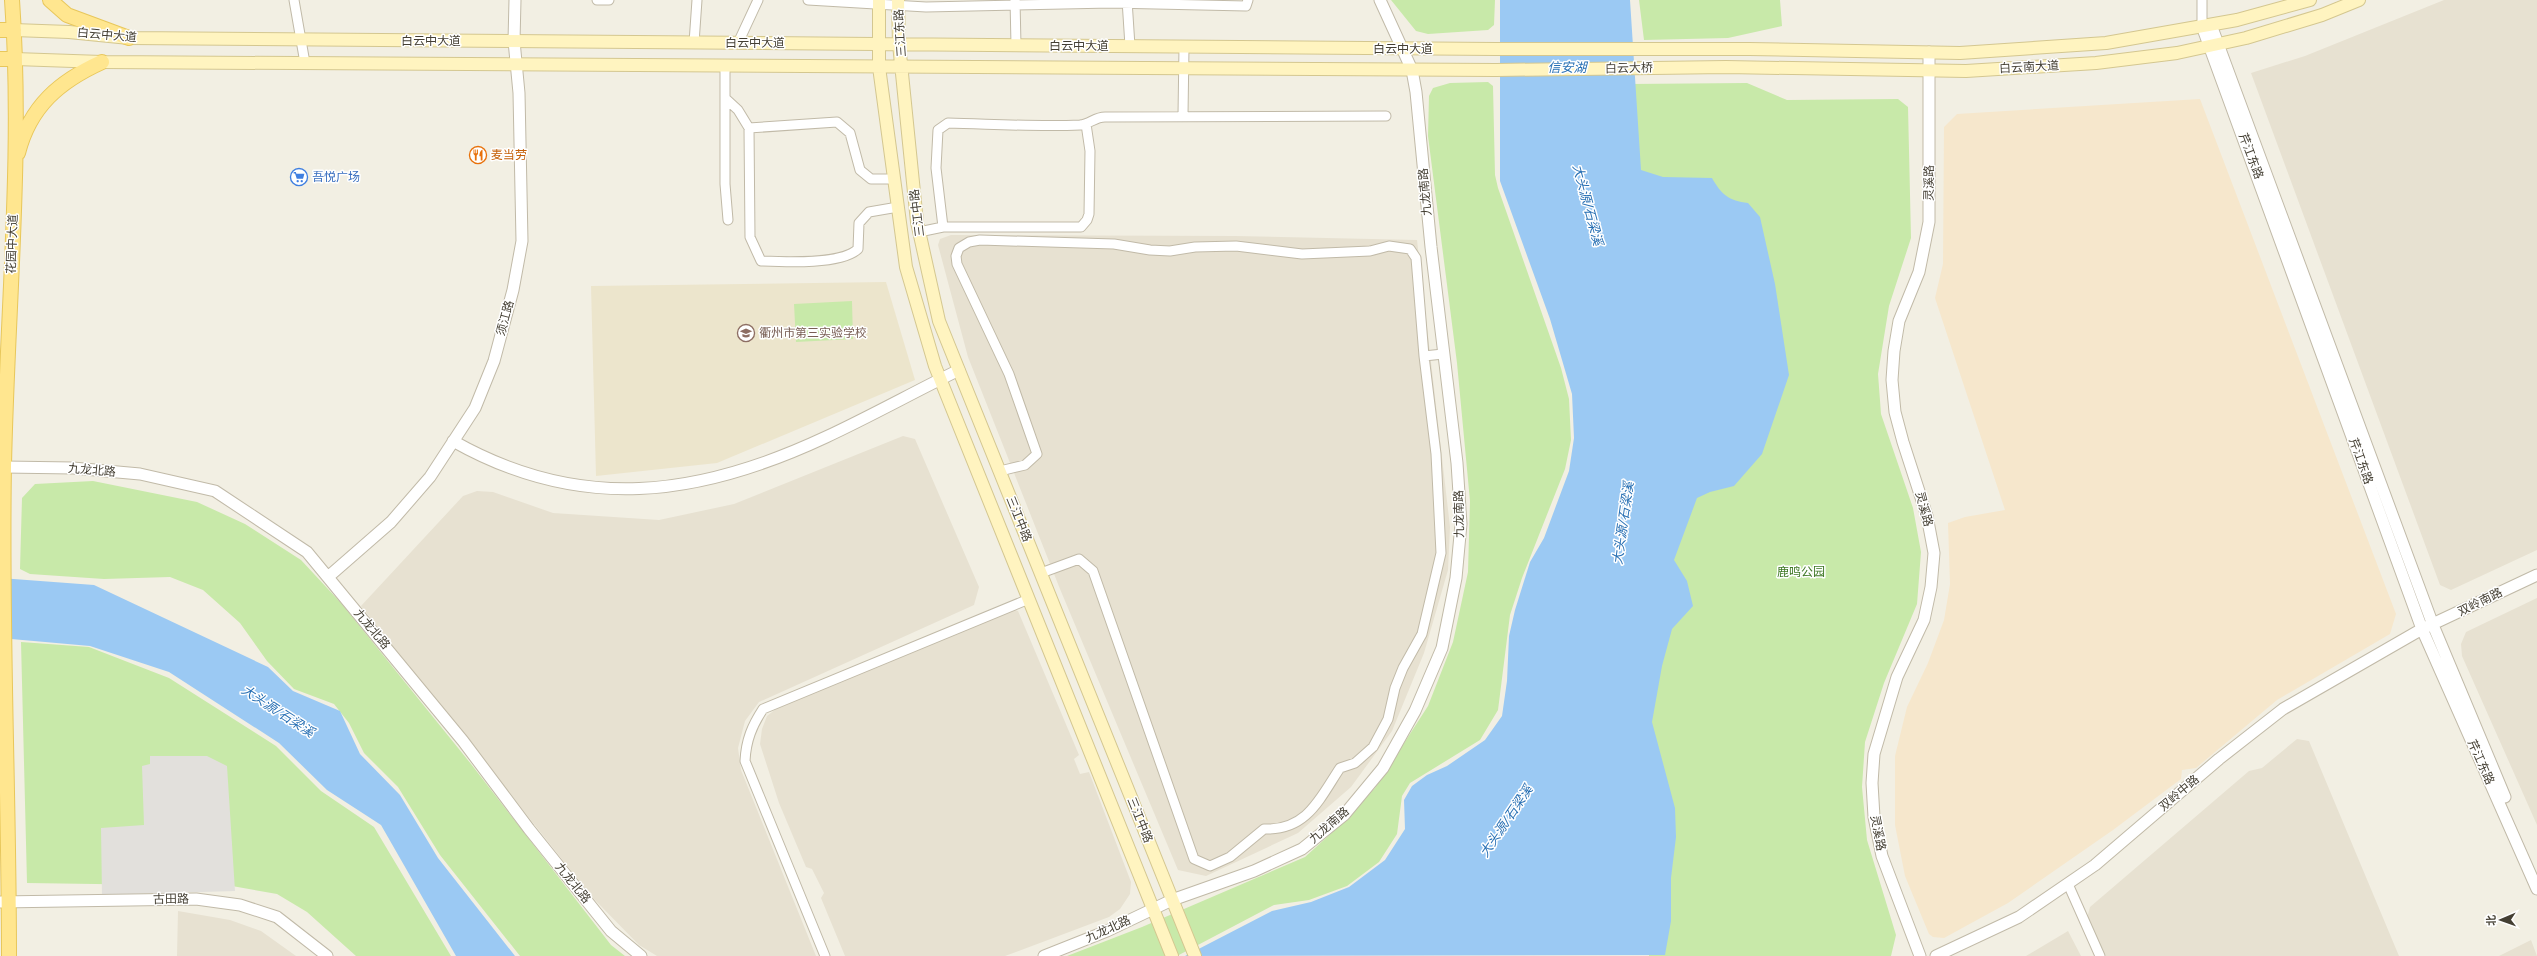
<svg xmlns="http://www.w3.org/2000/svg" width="2537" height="956" viewBox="0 0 2537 956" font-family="'Work Sans','Noto Sans SC',sans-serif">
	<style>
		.residential { fill: #e7e1d1 }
		.commercial { fill: #f6e7cc }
		.education { fill: #ece5cc }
		.green { fill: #c8e9a9 }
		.parking { fill: #e2e0dc }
		.water { fill: #9bc9f3 }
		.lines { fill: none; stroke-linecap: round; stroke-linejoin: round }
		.minor-casing { stroke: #c1baa8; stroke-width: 11 }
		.tertiary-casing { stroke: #c1baa8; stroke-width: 13 }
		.secondary-casing { stroke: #d4c790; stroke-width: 14 }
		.primary-casing { stroke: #e8c75b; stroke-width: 16 }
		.minor { stroke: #fff; stroke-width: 9 }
		.tertiary { stroke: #fff; stroke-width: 11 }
		.secondary { stroke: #fff4c0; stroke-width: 12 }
		.primary { stroke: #ffe68f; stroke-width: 14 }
		.labels { text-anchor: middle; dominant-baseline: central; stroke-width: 3; stroke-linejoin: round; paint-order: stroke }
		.street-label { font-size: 12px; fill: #443f33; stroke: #fff }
		.food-label { font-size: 12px; fill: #c56008; stroke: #fff; text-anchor: start }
		.shop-label { font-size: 12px; fill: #366cbe; stroke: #fff; text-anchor: start }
		.education-label { font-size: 12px; fill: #785e54; stroke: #fff; text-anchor: start }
		.park-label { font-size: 12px; fill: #3e7824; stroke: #fff }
		.water-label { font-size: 13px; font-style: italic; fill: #2870b4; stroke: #fff }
	</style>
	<rect width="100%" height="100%" fill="#f2efe3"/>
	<path class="residential" d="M2444 0H2537V550L2451 590 2440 585 2251 73 2305 56Z
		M951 235 1235 236 1417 240 1450 527 1448 570 1424 653 1392 731 1351 787 1298 833 1206 876 1178 870 1060 589 968 357 938 245 940 239Z
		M903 436 915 439 979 587 974 605 759 702 745 721 738 748 741 770 816 956H657L639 945 592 897 361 606 463 496 477 491 493 492 553 513 659 520 734 504Z
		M2537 598V825L2462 656 2461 644 2466 632Z
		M1008 608 1018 611 1079 755 1074 759 1080 774 1089 772 1131 882 1130 894 1120 909 1109 917 1005 956H845L821 898 824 893 812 869 806 867 779 803 760 744 762 729 767 716 787 700Z
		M2297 739 2309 741 2399 956H2106L2087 918 2090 907 2249 771 2262 768Z
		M178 911 230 920 261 931 296 956H177Z
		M2068 931 2081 956H2026Z
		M2531 940 2537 956H2499Z"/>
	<path class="commercial" d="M2200 99 2396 614 2390 634 2277 700 2196 768 2182 770 2181 779 2113 830 2008 903 1944 938 1933 937 1929 934 1905 876 1895 825V756L1907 707 1928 663 1944 620 1950 584 1948 523 1965 517 2005 510 1935 298 1943 264 1944 127 1957 114Z"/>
	<path class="education" d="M886 282 915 380 717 463 596 476 591 286Z"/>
	<path class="green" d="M1391 0H1495L1494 25 1488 30 1428 34 1416 31Z
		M1639 0H1780L1782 26 1728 38 1644 40Z
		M1488 82 1493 86 1495 175 1498 188 1561 368 1569 399 1571 440 1565 469 1522 578 1510 615 1498 710 1480 740 1410 783 1402 796 1397 834 1379 862 1347 886 1309 900 1274 905 1177 956H1067L1142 927 1305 857 1337 828 1375 788 1428 706 1453 642 1468 572 1470 501 1457 363 1428 136 1429 96 1433 88 1450 83Z
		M1747 83 1787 100 1898 99 1908 107 1911 238 1889 306 1878 374 1881 414 1913 508 1921 552 1917 604 1884 683 1865 742 1862 787 1867 840 1896 935 1891 956H1649L1646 722 1671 563 1650 181 1636 172 1629 84Z
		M852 301 853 339 796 342 794 304Z
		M93 481 197 502 245 524 301 560 341 603 471 764 611 945 625 956H520L440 855 398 787 364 753 349 723 334 704 294 689 267 661 240 623 203 590 170 577 104 579 30 574 20 569 22 498 35 484Z
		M21 642 89 647 169 678 276 746 321 791 374 827 451 956H356L307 912 277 894 232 886 27 883Z"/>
	<path class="parking" d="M150 756H207L227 766 235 891 102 895 101 828 144 825 142 766 150 764Z"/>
	<path class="water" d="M1500 0H1630L1641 170 1663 177 1712 178C1721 194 1729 201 1748 203L1760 217 1775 284 1789 375 1762 454 1734 486 1710 492 1697 498 1674 560 1687 581 1693 606 1672 629 1662 666 1652 722 1675 808 1676 837 1671 878V921L1665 955 1185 956 1272 911 1311 902 1349 887 1385 860 1405 829 1404 800 1412 786 1427 775 1447 766 1485 740 1502 716 1507 681 1509 636 1515 610 1530 562 1544 538 1569 471 1574 438 1572 394 1550 319 1500 181Z
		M0 578 94 585 268 667 293 691 340 711 360 754 400 795 438 858 515 956H456L381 825 327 790 279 743 169 672 90 646 0 638Z"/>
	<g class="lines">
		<g class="minor-casing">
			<path id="minor" d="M294 0 305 63
				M597 0H609
				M808 0 926 7 1111 3 1246 6 1248 0
				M1015 0 1016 45
				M1127 0 1130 46
				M2202 0V26
				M694 43 697 0
				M738 43 758 0
				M725 65V98L738 110 749 128 750 237 761 261C784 262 841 265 858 249L859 223 869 212 898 207
				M725 98V184L728 220
				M1183 115 1184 47
				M749 128 837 122 850 133 860 170 871 179H894
				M943 227 936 168 938 130 948 123C992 124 1036 127 1080 125 1090 124 1095 117 1105 117L1386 116
				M919 232 943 227H1081L1087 220 1089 214 1090 151 1086 124
				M1424 356 1443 354
				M1000 471 1025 465 1037 454 1009 374 957 264 956 256 959 248 969 242 980 240 1114 244 1150 250 1170 251 1195 247 1236 246 1302 254 1370 251 1389 246 1410 249 1416 258 1424 356 1436 454 1441 553 1422 634 1403 668 1395 688 1388 719 1373 747 1355 763 1340 768C1320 798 1307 831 1264 829L1230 857 1210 866 1194 859 1093 571 1079 559 1041 573
				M2068 884 2100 956
				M825 956 745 761C746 740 752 726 763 709L1029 599"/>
		</g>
		<g class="tertiary-casing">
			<path id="tertiary" d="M2211 25 2433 625 2505 797
				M2202 26 2422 629 2537 889
				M453 441C580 513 698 497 826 437 871 416 914 392 959 370
				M4 467 73 468 140 474 215 491 307 552 463 741 529 829 611 931 641 956
				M328 577 391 522 430 477 475 408 494 361 513 290 522 241 519 93 514 41 515 0
				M0 902 196 899 240 905 277 917 327 956
				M1044 956 1107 931 1172 900 1254 871 1302 849 1344 815 1383 768 1415 711 1442 648 1456 578 1461 524 1457 463 1431 247 1416 92 1412 70 1380 0
				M1920 956 1882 856 1874 817 1872 783 1874 754 1897 677 1924 620 1931 587 1934 553 1927 516 1903 442 1895 412 1892 380 1894 351 1899 321 1919 272 1929 222V52
				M1936 956 2019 917 2095 865 2219 759 2283 709 2422 629 2537 575"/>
		</g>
		<g class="secondary-casing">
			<path id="secondary" d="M879 0V67L906 267 935 366 1172 956
				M898 0 899 44 917 222 939 321 1195 956
				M14 30 69 32 129 38 1496 49H1749L1960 53 2106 43 2237 20 2310 0
				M15 59 102 62 1496 70 1726 67 1966 71 2096 63 2177 53 2246 38 2322 15 2359 0"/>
		</g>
		<g class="primary-casing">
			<path id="primary" d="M50 0 67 15 129 38
				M0 30H14
				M0 59H15
				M18 153C30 106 60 81 102 62
				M9 956C9 793 1 629 4 466 7 311 23 155 12 0"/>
		</g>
		<use href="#minor" class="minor"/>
		<use href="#tertiary" class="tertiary"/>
		<use href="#secondary" class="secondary"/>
		<use href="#primary" class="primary"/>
	</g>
	<defs>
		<g id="restaurant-ring" transform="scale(0.9)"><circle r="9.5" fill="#fff" stroke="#e8710a" stroke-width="1.5"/><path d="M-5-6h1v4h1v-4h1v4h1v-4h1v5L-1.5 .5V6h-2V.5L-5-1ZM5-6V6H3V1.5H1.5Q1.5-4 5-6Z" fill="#e8710a"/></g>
		<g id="supermarket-ring" transform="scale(0.9)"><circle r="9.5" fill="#fff" stroke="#3f7fe0" stroke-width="1.5"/><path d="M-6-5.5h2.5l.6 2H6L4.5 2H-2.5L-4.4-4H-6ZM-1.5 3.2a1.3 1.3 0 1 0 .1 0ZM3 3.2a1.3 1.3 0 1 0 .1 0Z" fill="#3f7fe0"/></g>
		<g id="school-ring" transform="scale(0.9)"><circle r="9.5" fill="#fff" stroke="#8d6e63" stroke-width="1.5"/><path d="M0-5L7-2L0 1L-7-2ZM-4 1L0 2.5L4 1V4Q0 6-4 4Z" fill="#8d6e63"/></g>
	</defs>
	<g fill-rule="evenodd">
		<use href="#restaurant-ring" x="478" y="155"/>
		<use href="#supermarket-ring" x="299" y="177"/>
		<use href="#school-ring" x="746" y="333"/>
	</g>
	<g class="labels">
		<g class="street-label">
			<text transform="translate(900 33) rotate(-94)">三江东路</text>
			<text transform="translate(107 35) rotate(5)">白云中大道</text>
			<text x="431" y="41">白云中大道</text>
			<text x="755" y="43">白云中大道</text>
			<text x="1079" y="46">白云中大道</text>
			<text x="1403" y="49">白云中大道</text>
			<text transform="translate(2029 67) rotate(-3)">白云南大道</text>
			<text transform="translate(1629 68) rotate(-1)">白云大桥</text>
			<text transform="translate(2251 156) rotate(69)">芹江东路</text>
			<text transform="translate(1929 183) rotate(-89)">灵溪路</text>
			<text transform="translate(1425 192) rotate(-95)">九龙南路</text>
			<text transform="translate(917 213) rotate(-97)">三江中路</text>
			<text transform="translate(12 244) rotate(-88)">花园中大道</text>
			<text transform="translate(505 318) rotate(-75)">须江路</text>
			<text transform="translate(2361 461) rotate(70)">芹江东路</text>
			<text transform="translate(92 470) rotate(5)">九龙北路</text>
			<text transform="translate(1924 509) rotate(75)">灵溪路</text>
			<text transform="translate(1459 514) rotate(-91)">九龙南路</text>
			<text transform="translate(1019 519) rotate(68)">三江中路</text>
			<text transform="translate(2480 602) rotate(-26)">双岭南路</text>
			<text transform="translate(372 629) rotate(50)">九龙北路</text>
			<text transform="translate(2481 762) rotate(66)">芹江东路</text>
			<text transform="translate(2179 793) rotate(-40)">双岭中路</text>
			<text transform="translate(1140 820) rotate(68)">三江中路</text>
			<text transform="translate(1329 825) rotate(-41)">九龙南路</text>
			<text transform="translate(1878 833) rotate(79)">灵溪路</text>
			<text transform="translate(573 883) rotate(51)">九龙北路</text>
			<text transform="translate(171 899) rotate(-1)">古田路</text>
			<text transform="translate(1108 929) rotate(-24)">九龙北路</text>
		</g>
		<g class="food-label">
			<text x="491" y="155">麦当劳</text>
		</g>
		<g class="shop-label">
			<text x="312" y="177">吾悦广场</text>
		</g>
		<g class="education-label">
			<text x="759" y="333">衢州市第三实验学校</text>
		</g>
		<g class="park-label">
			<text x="1801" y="572">鹿鸣公园</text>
		</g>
		<g class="water-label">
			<text x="1567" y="67">信安湖</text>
			<text transform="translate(1588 205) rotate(75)">大头源/石梁溪</text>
			<text transform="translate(1623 523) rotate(-82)">大头源/石梁溪</text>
			<text transform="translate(278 711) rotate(33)">大头源/石梁溪</text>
			<text transform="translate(1506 821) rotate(-56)">大头源/石梁溪</text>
		</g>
	</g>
	<g transform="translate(2501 920) rotate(268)" stroke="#ffffff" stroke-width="3" paint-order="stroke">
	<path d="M0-3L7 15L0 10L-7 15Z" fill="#443f33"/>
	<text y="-6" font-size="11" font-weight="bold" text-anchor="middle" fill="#443f33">北</text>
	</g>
</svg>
